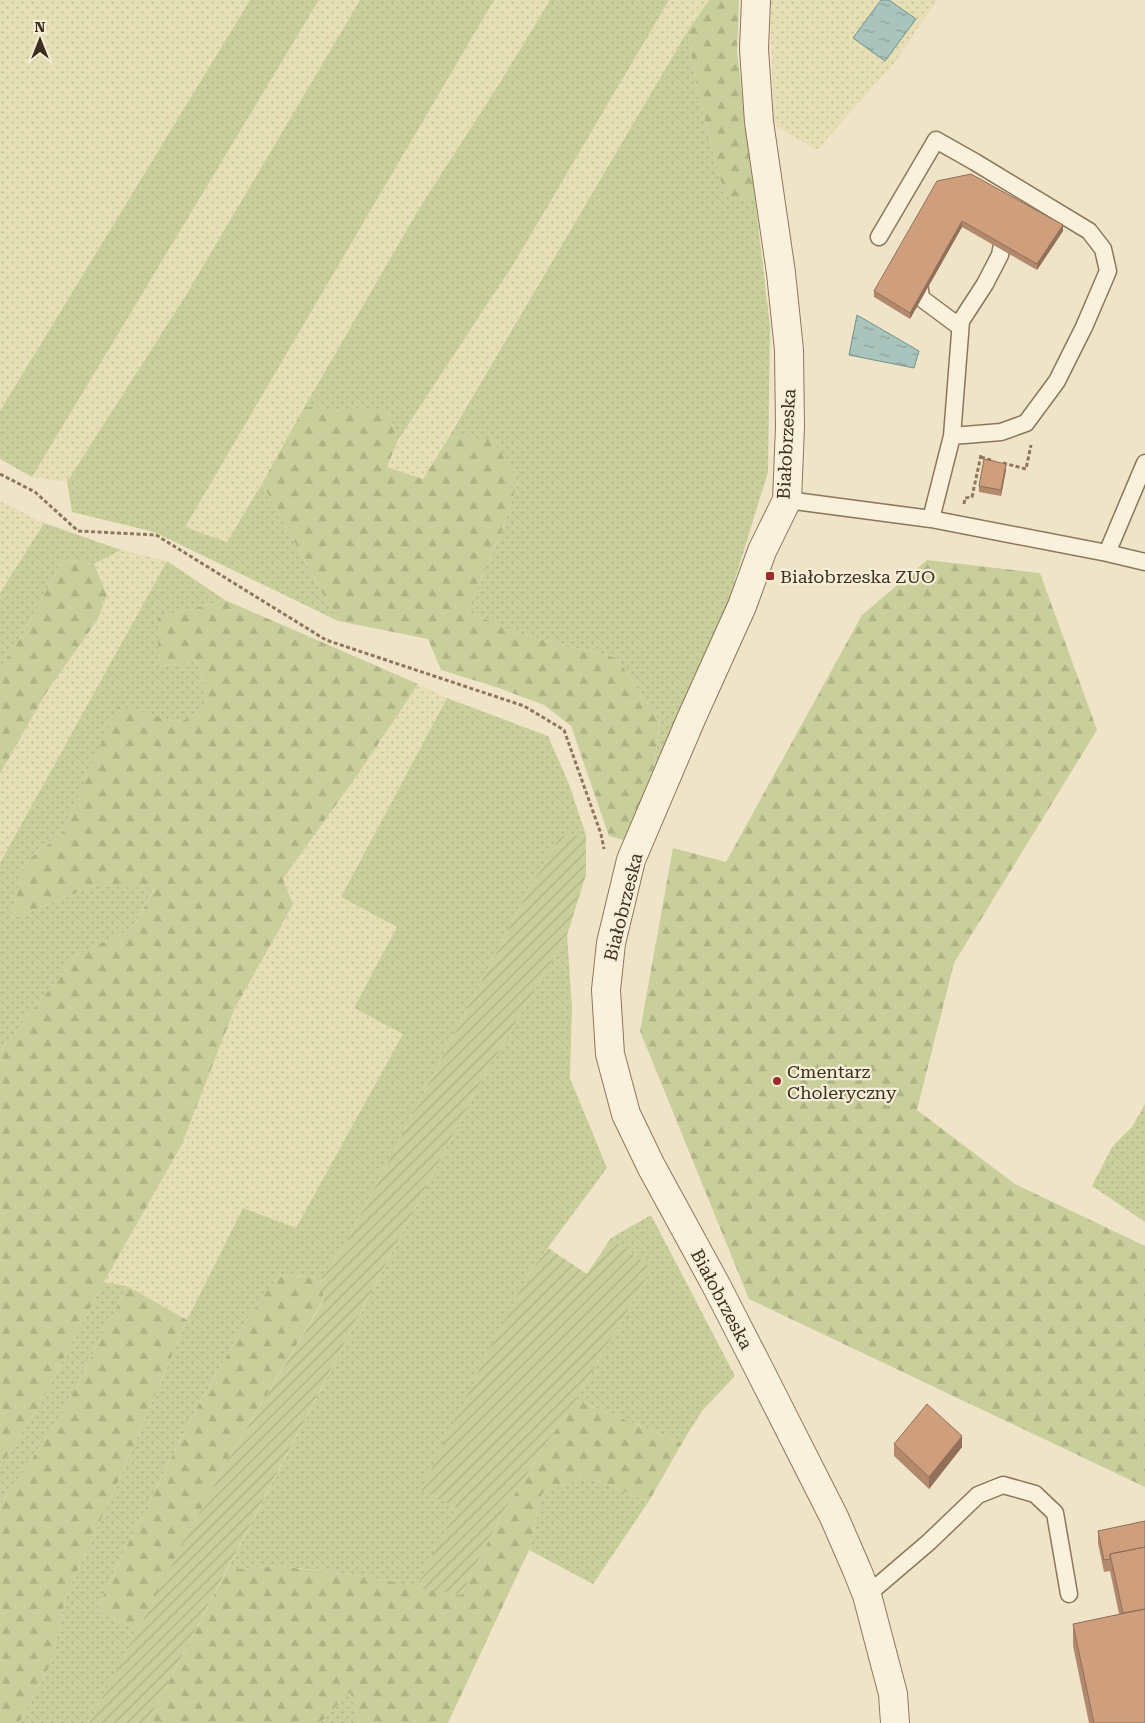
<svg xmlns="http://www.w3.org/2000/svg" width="1145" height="1723" viewBox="0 0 1145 1723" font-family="'Roboto Serif',serif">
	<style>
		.farmland { fill: url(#farmland-dots) }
		.grass { fill: url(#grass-dots) }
		.forest { fill: url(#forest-firs) }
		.garden { fill: url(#garden-furrows) }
		.water { fill: url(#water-ripples); stroke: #6f938a }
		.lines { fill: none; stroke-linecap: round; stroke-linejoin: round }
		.service-casing { stroke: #8d765c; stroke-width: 19 }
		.tertiary-casing { stroke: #8d765c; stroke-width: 30 }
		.path { stroke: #8d765c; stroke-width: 3; stroke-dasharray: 4 2.5; stroke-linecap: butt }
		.service { stroke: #faf1dc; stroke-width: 16 }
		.tertiary { stroke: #faf1dc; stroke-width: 28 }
		.wall { fill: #b2896c }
		.shaded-wall { fill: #916f58 }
		.building { fill: #cf9f7d; stroke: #916f58 }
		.poi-dot { fill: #9e2a2b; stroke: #f7eed8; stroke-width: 2 }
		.labels { text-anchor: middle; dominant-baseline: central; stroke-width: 4.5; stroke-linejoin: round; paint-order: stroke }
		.street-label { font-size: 18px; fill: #3d2e20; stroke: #f7eed8 }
		.poi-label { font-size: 18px; fill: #3d2e20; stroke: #f7eed8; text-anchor: start }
	</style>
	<defs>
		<pattern id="farmland-dots" width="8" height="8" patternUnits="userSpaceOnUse" patternTransform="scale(1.25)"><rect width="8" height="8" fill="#e6deb5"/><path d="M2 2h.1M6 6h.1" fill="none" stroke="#c6bf9b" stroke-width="1.8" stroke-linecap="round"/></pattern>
		<pattern id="grass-dots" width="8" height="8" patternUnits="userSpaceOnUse" patternTransform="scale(1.25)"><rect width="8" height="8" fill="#c9cf9b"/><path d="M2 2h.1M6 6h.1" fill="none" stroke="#aeb285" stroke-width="1.8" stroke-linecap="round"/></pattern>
		<pattern id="forest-firs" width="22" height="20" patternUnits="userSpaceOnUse" patternTransform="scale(1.25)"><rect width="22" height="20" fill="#c9cf9b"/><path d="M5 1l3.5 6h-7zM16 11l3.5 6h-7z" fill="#aeb285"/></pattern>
		<pattern id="garden-furrows" width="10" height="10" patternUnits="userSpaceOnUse" patternTransform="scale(1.25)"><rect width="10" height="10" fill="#c9cf9b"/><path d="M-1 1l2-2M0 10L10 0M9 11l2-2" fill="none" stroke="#aeb285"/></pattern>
		<pattern id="water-ripples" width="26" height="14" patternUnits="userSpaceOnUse" patternTransform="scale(1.25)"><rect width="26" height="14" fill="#a9c4bc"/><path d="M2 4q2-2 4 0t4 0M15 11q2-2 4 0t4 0" fill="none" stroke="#8ba098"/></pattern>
	</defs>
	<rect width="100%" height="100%" fill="#f0e4c8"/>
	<path class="farmland" d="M0 0H250L0 411Z
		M319 0H360L186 295 67 482 32 477Z
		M494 0H550L499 84 420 207 227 542 185 527Z
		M669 0H709L687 32 423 479 387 467 398 440 513 265Z
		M770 0H937L896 61 817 150 774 125Z
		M0 501 44 523 0 593Z
		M121 550 167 561 0 863V774L46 693 98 619 107 595 94 564Z
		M418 684 447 698 341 897 397 927 354 1008 403 1034 296 1229 243 1208 187 1320 127 1286 104 1282 182 1144 234 1010 293 906 283 879 363 767Z"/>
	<path class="grass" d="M250 0H319L32 477 0 459V411Z
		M360 0H494L185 527 227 542 262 483 338 621 154 532 72 512 67 482 186 295Z
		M550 0H669L513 265 398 440 388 411H341L305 406 420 207 499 84Z
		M687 32 698 94 725 197 755 198 770 327 768 472 724 615 654 767 660 722 617 658 517 633 467 611 503 528 518 481 450 435Z
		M44 523 121 550 94 564 63 560 27 627 0 669V593Z
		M167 561 225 600 158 618V667L198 661 208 707 180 722 117 707 62 834 25 862 11 918 95 886 155 887 132 929 78 954 4 1046 0 1054V863Z
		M447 698 548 736 569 784 586 835 561 837 534 880 346 1243 321 1278 279 1275 251 1313 193 1415 114 1571 97 1610 138 1631 89 1723H19L51 1663 66 1596 117 1484 187 1320 243 1208 296 1228 403 1034 354 1008 397 927 341 897Z
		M567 935 572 1007 570 1078 607 1168 529 1273 422 1490 457 1508 417 1588 361 1576 280 1566 227 1570 481 1081Z
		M1145 1104V1222L1092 1186 1112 1147 1132 1127Z
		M651 1215 735 1376 702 1411 682 1443 576 1400 652 1268 611 1238Z
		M104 1282 127 1286 64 1411 0 1506V1467L40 1404Z
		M586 1477 649 1501 593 1584 529 1550 542 1493Z
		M350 1692 359 1723H320Z"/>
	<path class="forest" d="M709 0H739L737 52 755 198 725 197 698 94 687 32Z
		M305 406 341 411H388L398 440 387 467 423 479 450 435 493 440 518 481 503 528 467 611 517 633 617 658 660 722 654 767 627 841 609 836 571 726 544 705 499 688 441 670 428 639 338 621 262 483Z
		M63 560 94 564 107 595 98 619 46 693 0 774V669L27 627Z
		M927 560 1040 573 1097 730 954 963 917 1110 1015 1184 1145 1246V1487L749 1299 640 1031 673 848 726 862 862 615Z
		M225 600 418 684 363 767 283 879 293 905 234 1010 182 1144 104 1282 40 1404 0 1467V1054L4 1046 78 954 132 929 155 888 95 886 11 918 25 862 62 834 117 706 180 722 208 707 198 661 158 667V618Z
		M279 1275 321 1278 324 1299 225 1464 138 1631 97 1610 114 1571 193 1415 251 1313Z
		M127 1286 187 1320 117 1484 66 1596 51 1663 19 1723H0V1506L64 1411Z
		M576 1400 682 1443 649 1501 586 1477 542 1493 529 1550 448 1723H359L350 1692 320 1723H147L227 1570 279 1566 361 1576 461 1595 501 1516 542 1450Z"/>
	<path class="garden" d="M586 835V875L567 935 481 1081 147 1723H89L225 1464 324 1300 321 1278 346 1243 534 880 561 836Z
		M611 1238 652 1268 576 1400 542 1450 501 1516 461 1595 416 1588 457 1508 421 1490 492 1344 529 1273 548 1248 587 1274Z"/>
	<path class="water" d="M881 0H889L916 19 885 61 853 38Z
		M857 315 919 351 914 368 849 355Z"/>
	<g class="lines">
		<g class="service-casing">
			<path id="service" d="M879 237 936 140 975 162 1089 231 1103 249 1108 271 1084 327 1057 381 1026 423 1001 432 952 436 931 519
				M921 278 919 282 921 298 960 327
				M952 436 961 321 985 284 1000 255 1003 239 993 233
				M787 500 931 519 1107 553 1145 562
				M1107 553 1145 463
				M867 1595 929 1542 978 1495 1003 1485 1035 1494 1055 1513 1069 1594"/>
		</g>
		<g class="tertiary-casing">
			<path id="tertiary" d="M756 0 754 49 759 122 781 273 789 350 790 427 787 500 762 551 742 606 691 719 631 860 611 943 606 990 610 1054 626 1114 651 1166 716 1285 757 1365 834 1517 857 1570 867 1595 893 1694 895 1723"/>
		</g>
		<path class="path" d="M981 457 994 461
			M1003 463 1026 469 1031 445
			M0 474 35 492 78 531 156 535 326 640 524 706 564 730 601 834 604 849
			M964 504 965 498 972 497 981 455"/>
		<use href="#service" class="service"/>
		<use href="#tertiary" class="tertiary"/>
	</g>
	<path class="wall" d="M971 174 1063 231 1037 270 962 227 910 319 874 297V291Z
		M1006 470 1001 496 979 492V486Z
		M894 1444 962 1447 929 1489 894 1456Z
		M1145 1521V1723H1089L1073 1646V1624L1119 1614 1110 1571 1104 1572 1098 1543V1531Z"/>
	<path class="shaded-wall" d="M962 221V227L910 319V313Z
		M1063 225V231L1037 270V264Z
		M1006 464V470L1001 496V490Z
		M962 1436V1447L929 1489V1477Z"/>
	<path class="building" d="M971 174 1063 225 1037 264 962 221 910 313 874 291 937 181Z
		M984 459 1006 464 1001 490 979 486Z
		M927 1404 962 1436 929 1477 894 1444Z
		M1145 1521V1547L1110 1554V1559L1104 1560 1098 1531Z
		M1145 1547V1609L1123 1613 1110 1554Z
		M1145 1609V1723H1094L1073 1624Z"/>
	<g class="poi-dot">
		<rect x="765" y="571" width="10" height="10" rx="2.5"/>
		<circle cx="777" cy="1081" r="5"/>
	</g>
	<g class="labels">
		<g class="street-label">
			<text transform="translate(786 444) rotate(-87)">Białobrzeska</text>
			<text transform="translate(623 907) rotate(-76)">Białobrzeska</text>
			<text transform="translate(722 1299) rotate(62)">Białobrzeska</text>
		</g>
		<g class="poi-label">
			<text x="780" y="576">Białobrzeska ZUO</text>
			<text x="787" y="1071">Cmentarz<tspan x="787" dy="21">Choleryczny</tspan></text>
		</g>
	</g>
	<g transform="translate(40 40)" stroke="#f7eed8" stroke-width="4" paint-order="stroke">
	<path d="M0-4L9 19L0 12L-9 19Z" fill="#3d2e20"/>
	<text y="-8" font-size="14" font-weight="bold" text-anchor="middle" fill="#3d2e20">N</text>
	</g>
</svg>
